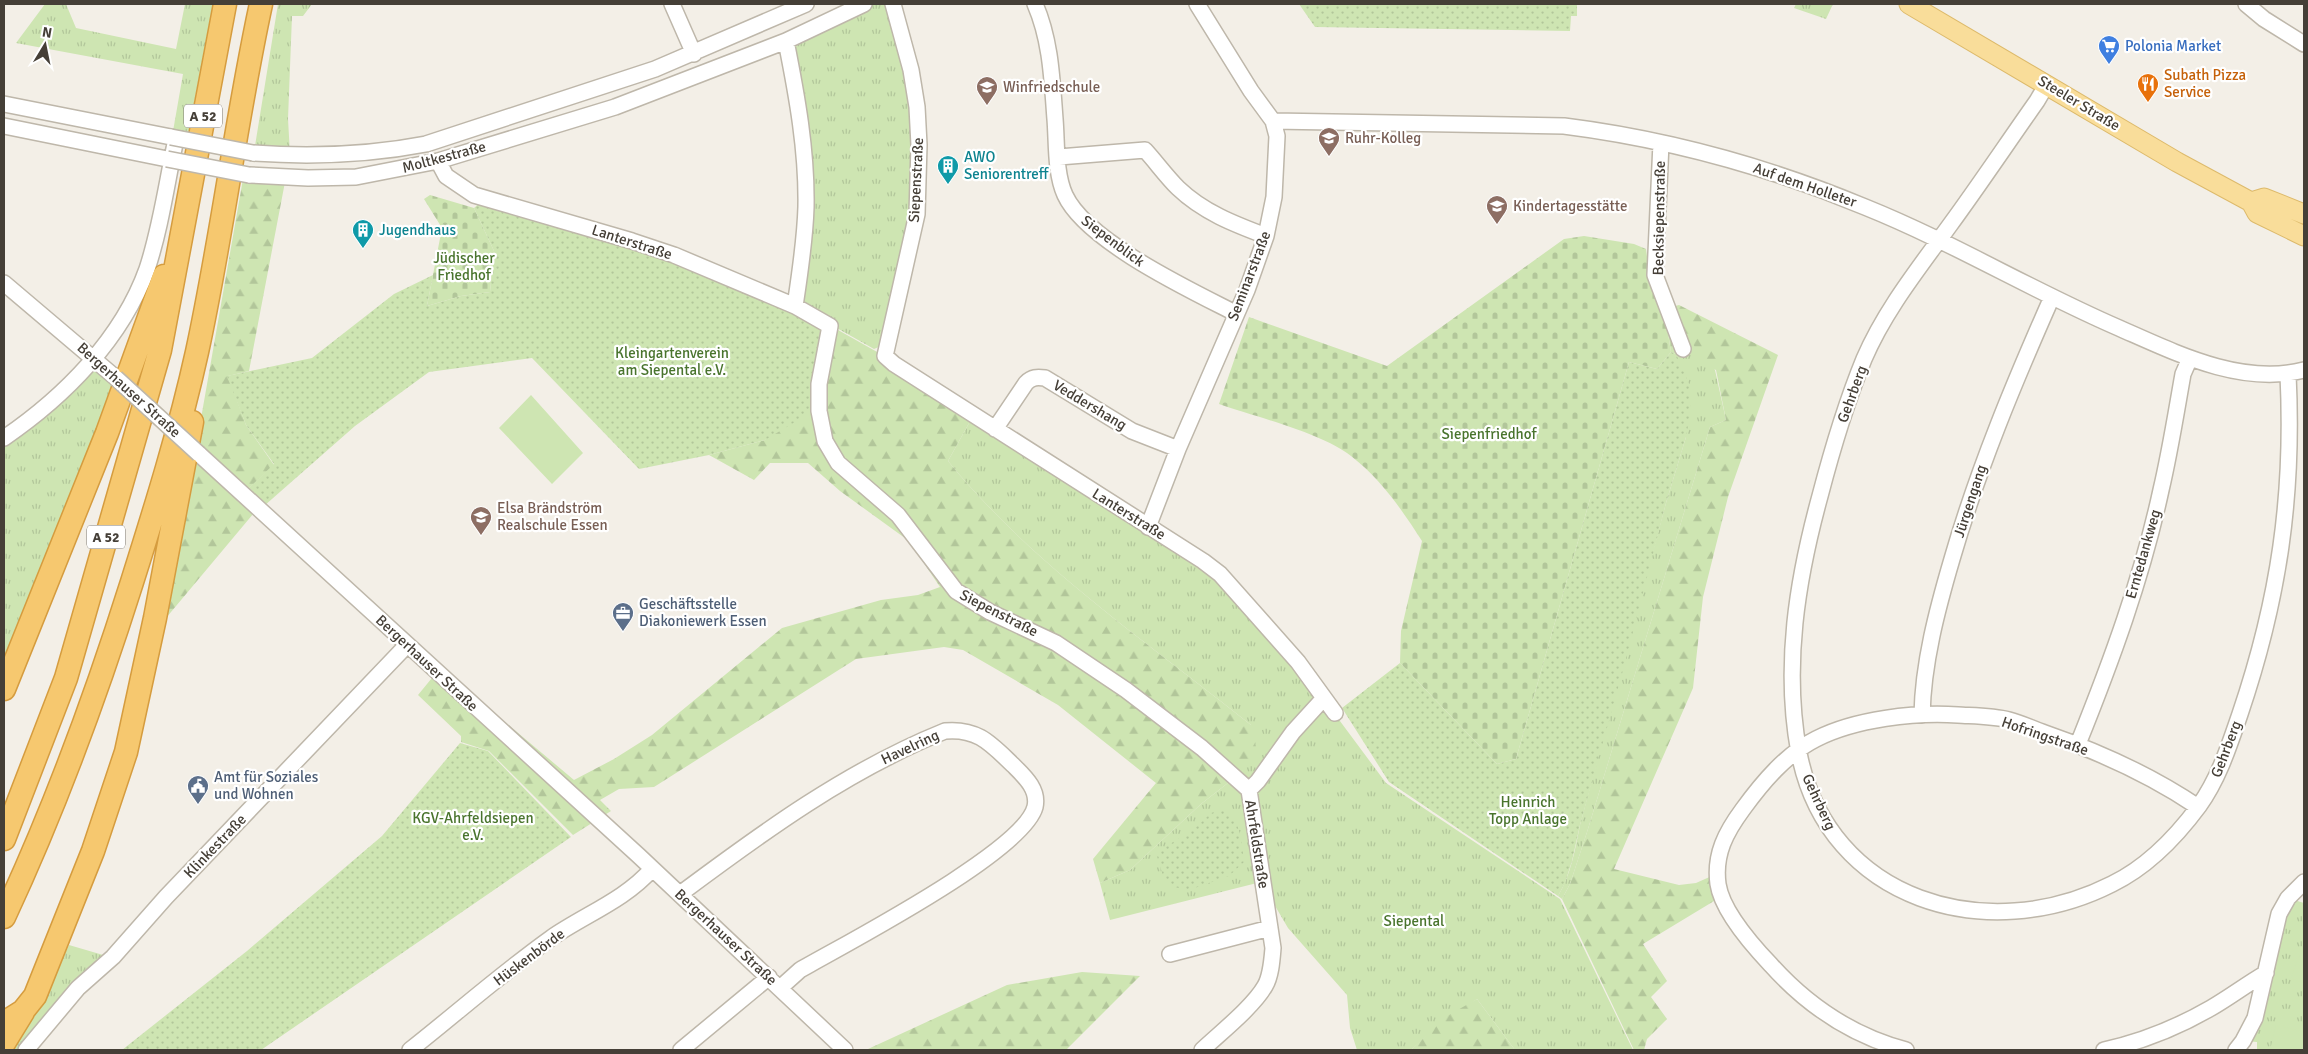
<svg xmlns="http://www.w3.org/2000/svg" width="2308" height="1054" viewBox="0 0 2308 1054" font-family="Signika,sans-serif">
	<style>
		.grass { fill: url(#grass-tufts) }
		.forest { fill: url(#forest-firs) }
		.cemetery { fill: url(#cemetery-stones) }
		.garden { fill: url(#garden-dots) }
		.pitch { fill: #cee5b2 }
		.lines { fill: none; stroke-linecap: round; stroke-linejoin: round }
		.minor-casing { stroke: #beb7aa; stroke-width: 18 }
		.major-casing { stroke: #ddba6b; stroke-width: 21 }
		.highway-casing { stroke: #d59c3f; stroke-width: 25 }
		.minor { stroke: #fff; stroke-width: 15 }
		.major { stroke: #f9dd9a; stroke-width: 19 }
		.highway { stroke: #f6c86f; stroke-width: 22 }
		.minor-bridge-casing { stroke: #beb7aa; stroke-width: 18; stroke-linecap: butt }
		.minor-bridge { stroke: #fff; stroke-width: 15 }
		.labels { text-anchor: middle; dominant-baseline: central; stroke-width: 4.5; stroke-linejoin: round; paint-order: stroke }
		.shield { fill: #fff; stroke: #7d7973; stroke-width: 1 }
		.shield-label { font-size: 14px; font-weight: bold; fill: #453f37 }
		.shop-label { font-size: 15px; fill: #366cbe; stroke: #fff; text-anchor: start }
		.food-label { font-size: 15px; fill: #c56008; stroke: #fff; text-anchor: start }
		.education-label { font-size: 15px; fill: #785e54; stroke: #fff; text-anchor: start }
		.street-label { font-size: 15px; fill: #453f37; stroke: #fff }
		.culture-label { font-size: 15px; fill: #0d838f; stroke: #fff; text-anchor: start }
		.park-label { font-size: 15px; fill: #49742d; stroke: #fff }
		.service-label { font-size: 15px; fill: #4e5e75; stroke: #fff; text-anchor: start }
	</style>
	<defs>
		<pattern id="grass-tufts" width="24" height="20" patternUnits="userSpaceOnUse" patternTransform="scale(1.25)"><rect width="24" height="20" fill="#cee5b2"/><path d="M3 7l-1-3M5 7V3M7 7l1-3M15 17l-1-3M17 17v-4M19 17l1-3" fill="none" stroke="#b2c69a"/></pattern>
		<pattern id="forest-firs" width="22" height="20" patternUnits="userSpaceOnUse" patternTransform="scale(1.25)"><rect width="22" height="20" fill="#cee5b2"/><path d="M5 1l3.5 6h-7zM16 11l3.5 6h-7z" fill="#b2c69a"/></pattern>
		<pattern id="cemetery-stones" width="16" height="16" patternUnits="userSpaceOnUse" patternTransform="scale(1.25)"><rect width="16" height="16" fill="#cee5b2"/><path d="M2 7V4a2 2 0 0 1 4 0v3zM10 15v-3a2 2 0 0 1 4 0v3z" fill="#b2c69a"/></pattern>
		<pattern id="garden-dots" width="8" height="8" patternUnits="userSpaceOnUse" patternTransform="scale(1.25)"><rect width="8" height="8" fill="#cee5b2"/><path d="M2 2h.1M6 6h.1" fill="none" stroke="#b2c69a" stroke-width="1.8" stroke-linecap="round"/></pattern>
	</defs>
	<rect width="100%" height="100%" fill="#f3efe7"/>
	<path class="grass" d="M45 4H66L76 28 176 49 185 4H213L187 140 172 137 183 74 16 43Z
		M278 4H312L303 16H292L288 119 290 154 254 152Z
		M866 4H889L905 70 914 148 912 214 881 346 874 349 796 305 806 206 787 42Z
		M1796 4H1833L1826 19 1794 8Z
		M1671 307 1715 370 1726 420 1710 427 1588 829 1570 884 1562 899 1558 896C1571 874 1575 850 1580 825L1666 503 1686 437 1676 354 1671 352 1665 316Z
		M94 359 123 385 4 681V443Z
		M973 416 1203 561 1334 713 1386 783 1560 899 1633 1050H1515L1477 999 1429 1034 1411 1050H1357L1350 1028 1347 995 1288 928 1261 882 1110 920 1100 883 1130 870 1201 804 1242 772 1251 725C1146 641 1033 565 948 461Z
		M2291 899 2304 903V1050H2257V1042L2245 1041Z
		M69 945 110 957 24 1050H9L43 999Z"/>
	<path class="forest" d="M243 179 285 182 249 371 228 376 246 425 274 465 247 490 259 507 166 618Z
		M1679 305 1778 355 1728 497 1703 597 1693 688 1614 869 1679 885 1696 883 1714 875 1719 898 1643 944 1667 981 1651 997 1667 1019 1647 1039 1644 1050H1634L1562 899 1570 884 1588 829 1710 427 1726 420 1716 370 1706 366 1671 307Z
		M831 326 886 357 973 416 948 461C1033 565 1146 641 1251 725L1256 747 1242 772 1201 804 1130 870 1100 883 1093 859 1156 783 1058 705 963 650 944 647 856 659 654 787 619 789 600 800 611 811 573 835 489 751 461 742V736L418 695 436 673 498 730 505 722 574 780 614 759 652 735 782 628 881 600 918 595 940 587 909 541 840 491 808 463H770L754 480 709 455 765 440Z
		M1082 972 1140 976 1066 1050 868 1049 1007 985Z
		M1477 999 1515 1050H1411L1447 1016Z"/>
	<path class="cemetery" d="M430 195 474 208 494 251 490 292 461 296 427 306 442 228 424 199Z
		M1584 236 1634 244 1646 249 1650 279 1665 316 1671 352 1657 369 1629 362 1516 759 1497 764 1400 663 1401 631 1422 541C1402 510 1381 479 1351 456 1322 433 1256 417 1219 404L1249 317 1387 366 1564 239Z"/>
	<path class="garden" d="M1299 4H1577V16H1571L1570 31 1315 27Z
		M481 202 631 241 829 326 818 403 805 416 765 440 709 455 639 469 532 358 429 372 355 426 264 506 247 490 274 464 246 425 227 376 312 358 394 294 433 275 427 306 461 296 490 292 494 251 474 208Z
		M1671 352 1676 354 1690 386 1691 410 1686 437 1666 503 1625 663 1580 825 1572 861 1565 883 1558 896 1389 782 1342 708 1400 663 1497 764 1516 759 1629 362 1657 369Z
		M460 743 488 751 571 837 261 1050H122L247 951 382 836Z
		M1224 809C1241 819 1242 844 1244 862L1229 876 1189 890 1174 887 1164 879 1156 853 1195 828 1211 813Z"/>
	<path class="pitch" d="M531 395 583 453 552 484 499 428Z
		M2304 944V983L2291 978Z
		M2276 1025 2304 1032V1050H2270Z"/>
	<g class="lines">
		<g class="minor-casing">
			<path id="minor" d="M672 4 694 54
				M893 4 911 70 917 107 919 145 917 214 885 356 894 364 1203 561 1220 574 1298 662 1335 713
				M1035 4C1051 41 1052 80 1055 119 1057 143 1055 173 1065 195 1086 241 1190 290 1235 313
				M2246 4 2264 19 2304 44
				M786 41C797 96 807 151 806 207 805 241 800 273 795 306
				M2047 84 2037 101C2008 142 1980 184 1950 225 1919 268 1885 310 1864 359 1846 403 1832 450 1820 496 1797 580 1783 666 1799 753 1828 902 1988 947 2112 884 2147 867 2176 837 2199 806 2219 778 2229 746 2240 714 2279 599 2294 496 2288 374
				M4 104 171 137
				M1273 121 1564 126C1667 139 1769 167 1865 207 1952 242 2033 291 2119 328 2176 353 2241 386 2304 370
				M4 126 167 159
				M1661 143 1655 275 1683 349
				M253 153C311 157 369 155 426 144L655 69 806 4
				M1059 157 1145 150C1156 162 1166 176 1178 188 1203 212 1234 224 1266 236
				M438 161 446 176 474 195 632 241 674 255 795 306 830 326 819 384V411L825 441 838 463 898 515 956 591 990 612 1056 643 1126 690 1202 748 1249 790
				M249 175 308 178 356 177 438 161 615 107 786 41 864 4
				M4 283 116 378
				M995 429 1026 383C1032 377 1037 377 1045 378L1132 431 1178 449
				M4 438C64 397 122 339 147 269 161 227 167 181 176 139
				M199 454 639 856 845 1050
				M1148 527 1178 449 1247 290 1266 236 1274 197 1277 136 1273 121 1251 91 1197 4
				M1922 715C1923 663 1937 610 1952 559 1978 469 2014 383 2052 297
				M2078 744C2111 662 2142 578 2161 490 2170 452 2176 413 2183 374L2190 358
				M1249 790 1258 781 1293 732 1324 698
				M680 894C763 832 848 770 945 731 978 728 991 744 1013 765 1024 776 1039 789 1035 807 1023 852 845 944 800 970L780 988
				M1170 954 1270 928
				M26 1050 78 988 113 957 166 897 407 645
				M410 1050C457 1013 502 973 551 938 584 915 625 900 652 869
				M681 1050 769 977
				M1202 1050C1220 1033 1253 1007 1265 986 1271 976 1272 960 1273 948L1249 790
				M1906 1050C1853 1036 1807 1005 1771 965 1752 945 1722 911 1718 884 1714 854 1726 832 1743 809 1762 783 1786 754 1816 739 1855 719 1915 712 1958 715 1974 716 1993 716 2009 720 2021 723 2033 729 2045 733 2097 751 2152 776 2198 807
				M2104 1050C2141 1042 2178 1027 2211 1008 2230 997 2247 984 2266 973
				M2236 1050 2243 1041 2255 1018 2279 914 2288 898 2304 882"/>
		</g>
		<g class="major-casing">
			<path id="major" d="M1909 4 2177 162 2251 202 2257 213 2304 236
				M2251 202 2264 198 2304 214"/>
		</g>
		<g class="highway-casing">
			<path id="highway" d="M4 689 107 433 164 276
				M4 839 66 678 160 350 225 4
				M4 917C55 808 96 696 132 582 156 506 180 429 197 352 222 237 236 119 261 4
				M4 1023 23 1011 35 996 93 851 126 752 155 618 192 422
				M4 1043 23 1012"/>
		</g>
		<use href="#minor" class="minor"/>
		<use href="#major" class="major"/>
		<use href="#highway" class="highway"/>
		<g class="minor-bridge-casing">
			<path id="minor-bridge" d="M171 137 253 153
				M167 159 249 175
				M116 378 199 454"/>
		</g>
		<use href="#minor-bridge" class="minor-bridge"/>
	</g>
	<defs>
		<g id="supermarket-pin" transform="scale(1.125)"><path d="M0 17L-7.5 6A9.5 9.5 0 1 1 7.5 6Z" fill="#3f7fe0" stroke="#fff"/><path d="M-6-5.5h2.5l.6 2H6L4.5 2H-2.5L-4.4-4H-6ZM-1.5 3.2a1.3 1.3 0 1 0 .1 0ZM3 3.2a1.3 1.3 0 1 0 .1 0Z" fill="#fff"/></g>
		<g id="restaurant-pin" transform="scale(1.125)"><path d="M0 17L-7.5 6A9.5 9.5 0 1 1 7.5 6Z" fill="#e8710a" stroke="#fff"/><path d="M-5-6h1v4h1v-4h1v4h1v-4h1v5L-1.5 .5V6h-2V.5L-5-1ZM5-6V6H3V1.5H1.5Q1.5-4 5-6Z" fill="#fff"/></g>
		<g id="school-pin" transform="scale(1.125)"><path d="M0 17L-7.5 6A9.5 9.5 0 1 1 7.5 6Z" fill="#8d6e63" stroke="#fff"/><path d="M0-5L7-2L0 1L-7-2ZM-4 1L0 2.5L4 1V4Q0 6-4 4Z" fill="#fff"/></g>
		<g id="building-pin" transform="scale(1.125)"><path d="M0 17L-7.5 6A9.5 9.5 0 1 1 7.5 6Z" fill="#0f9aa8" stroke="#fff"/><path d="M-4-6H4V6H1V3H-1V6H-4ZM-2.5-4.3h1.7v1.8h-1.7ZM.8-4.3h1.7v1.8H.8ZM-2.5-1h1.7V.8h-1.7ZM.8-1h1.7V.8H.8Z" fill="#fff"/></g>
		<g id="office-pin" transform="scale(1.125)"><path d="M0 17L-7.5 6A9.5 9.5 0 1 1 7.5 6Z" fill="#5c6f8a" stroke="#fff"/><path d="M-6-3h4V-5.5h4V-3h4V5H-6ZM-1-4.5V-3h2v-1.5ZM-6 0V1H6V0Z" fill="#fff"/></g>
		<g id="civic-pin" transform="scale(1.125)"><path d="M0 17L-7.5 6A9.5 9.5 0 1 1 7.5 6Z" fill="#5c6f8a" stroke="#fff"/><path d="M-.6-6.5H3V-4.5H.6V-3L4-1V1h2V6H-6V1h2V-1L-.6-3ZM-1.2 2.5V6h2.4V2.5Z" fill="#fff"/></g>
	</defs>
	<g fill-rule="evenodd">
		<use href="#supermarket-pin" x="2109" y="46"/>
		<use href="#restaurant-pin" x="2148" y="84"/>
		<use href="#school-pin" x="987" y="87"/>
		<use href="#school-pin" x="1329" y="138"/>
		<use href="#building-pin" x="948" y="166"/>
		<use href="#school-pin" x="1497" y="206"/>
		<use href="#building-pin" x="363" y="230"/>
		<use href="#school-pin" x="481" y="517"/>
		<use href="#office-pin" x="623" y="613"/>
		<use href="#civic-pin" x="198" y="786"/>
	</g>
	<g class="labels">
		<g class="shield">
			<rect x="184" y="104.5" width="38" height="23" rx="4"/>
			<rect x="87" y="525.5" width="38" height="23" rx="4"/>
		</g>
		<g class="shield-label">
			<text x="203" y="116">A 52</text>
			<text x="106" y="537">A 52</text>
		</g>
		<g class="shop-label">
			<text x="2125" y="46">Polonia Market</text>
		</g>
		<g class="food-label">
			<text x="2164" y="75">Subath Pizza<tspan x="2164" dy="17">Service</tspan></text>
		</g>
		<g class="education-label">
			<text x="1003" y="87">Winfriedschule</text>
			<text x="1345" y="138">Ruhr-Kolleg</text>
			<text x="1513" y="206">Kindertagesstätte</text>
			<text x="497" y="508">Elsa Brändström<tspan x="497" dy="17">Realschule Essen</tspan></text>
		</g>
		<g class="street-label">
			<text transform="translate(2079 103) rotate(31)">Steeler Straße</text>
			<text transform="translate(444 157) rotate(-15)">Moltkestraße</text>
			<text transform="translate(916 180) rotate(-87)">Siepenstraße</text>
			<text transform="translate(1805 185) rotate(19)">Auf dem Holleter</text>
			<text transform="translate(1659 218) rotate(-89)">Becksiepenstraße</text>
			<text transform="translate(1113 241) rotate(37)">Siepenblick</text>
			<text transform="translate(632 242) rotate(18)">Lanterstraße</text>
			<text transform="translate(1249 276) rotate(-69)">Seminarstraße</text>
			<text transform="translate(129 390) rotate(42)">Bergerhauser Straße</text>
			<text transform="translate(1852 394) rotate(-70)">Gehrberg</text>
			<text transform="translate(1090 405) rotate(31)">Veddershang</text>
			<text transform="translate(1970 501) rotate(-72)">Jürgengang</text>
			<text transform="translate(1129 514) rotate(32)">Lanterstraße</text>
			<text transform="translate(2143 554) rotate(-74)">Erntedankweg</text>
			<text transform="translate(999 613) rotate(27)">Siepenstraße</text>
			<text transform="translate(427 663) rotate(43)">Bergerhauser Straße</text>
			<text transform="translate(2045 736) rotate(19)">Hofringstraße</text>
			<text transform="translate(910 747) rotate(-25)">Havelring</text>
			<text transform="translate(2226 749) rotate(-69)">Gehrberg</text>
			<text transform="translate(1819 802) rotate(65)">Gehrberg</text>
			<text transform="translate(1257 844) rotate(81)">Ahrfeldstraße</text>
			<text transform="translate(215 846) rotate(-46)">Klinkestraße</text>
			<text transform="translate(726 937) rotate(43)">Bergerhauser Straße</text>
			<text transform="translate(529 957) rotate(-37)">Hüskenbörde</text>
		</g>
		<g class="culture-label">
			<text x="964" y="157">AWO<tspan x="964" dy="17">Seniorentreff</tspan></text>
			<text x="379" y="230">Jugendhaus</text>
		</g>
		<g class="park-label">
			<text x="464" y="258">Jüdischer<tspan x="464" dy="17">Friedhof</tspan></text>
			<text x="672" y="353">Kleingartenverein<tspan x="672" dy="17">am Siepental e.V.</tspan></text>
			<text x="1489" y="434">Siepenfriedhof</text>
			<text x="1528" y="802">Heinrich<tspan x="1528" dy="17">Topp Anlage</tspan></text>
			<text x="473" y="818">KGV-Ahrfeldsiepen<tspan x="473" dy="17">e.V.</tspan></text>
			<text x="1414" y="921">Siepental</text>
		</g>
		<g class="service-label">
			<text x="639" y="604">Geschäftsstelle<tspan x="639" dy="17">Diakoniewerk Essen</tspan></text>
			<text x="214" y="777">Amt für Soziales<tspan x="214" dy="17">und Wohnen</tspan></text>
		</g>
	</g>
	<rect width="2308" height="1054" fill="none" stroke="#453f37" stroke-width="10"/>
	<g transform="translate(45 45) rotate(10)" stroke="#ffffff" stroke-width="4" paint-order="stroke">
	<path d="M0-4L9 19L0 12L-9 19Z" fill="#453f37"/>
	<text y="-8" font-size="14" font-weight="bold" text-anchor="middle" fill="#453f37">N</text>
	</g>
</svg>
